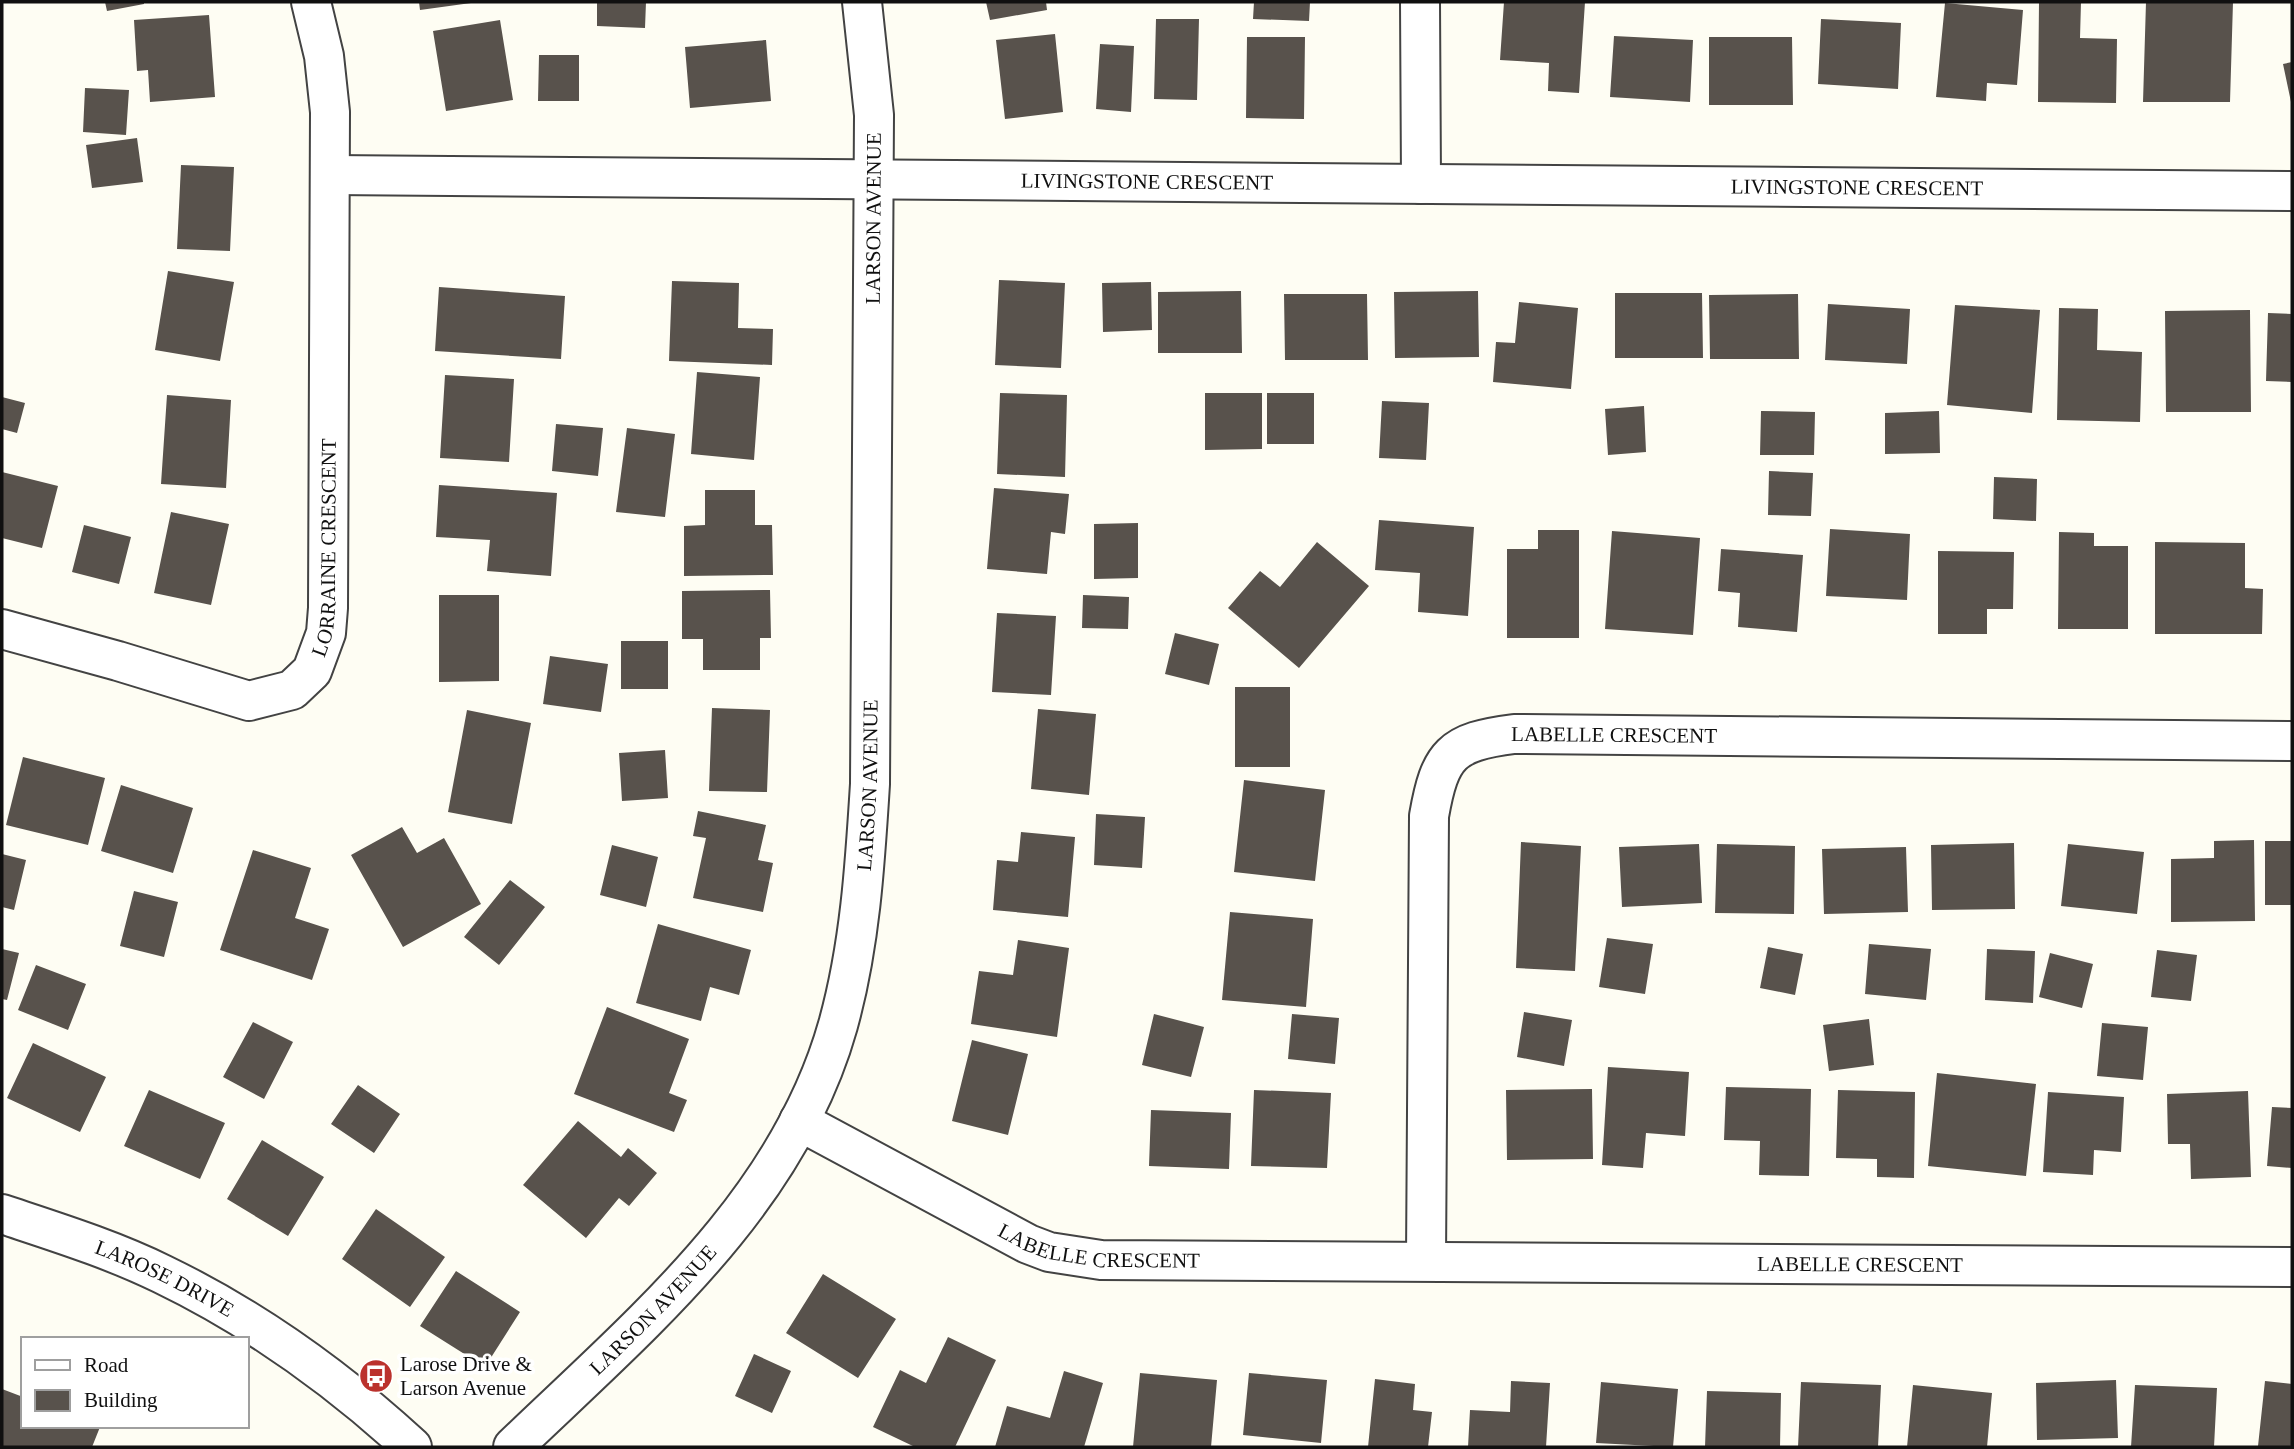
<svg xmlns="http://www.w3.org/2000/svg" width="2294" height="1449" viewBox="0 0 2294 1449" font-family="'Times New Roman',serif">
	<style>
		.building { fill: #58524c }
		.lines { fill: none; stroke-linecap: round; stroke-linejoin: round }
		.minor-casing { stroke: #434343; stroke-width: 42 }
		.tertiary-casing { stroke: #434343; stroke-width: 42 }
		.minor { stroke: #fff; stroke-width: 38 }
		.tertiary { stroke: #fff; stroke-width: 38 }
		.labels { text-anchor: middle; dominant-baseline: central; stroke-width: 7; stroke-linejoin: round; paint-order: stroke }
		.street-label { font-size: 21px; fill: #101010; stroke: #fff }
		.poi-label { font-size: 21px; fill: #101010; stroke: #fff; text-anchor: start }
	</style>
	<rect width="100%" height="100%" fill="#fefdf3"/>
	<path class="building" d="M105 2H144V4L107 11Z
		M419 2H471V3L420 10Z
		M597 2H646L645 28 597 26Z
		M986 2H1046L1047 10 990 20Z
		M1254 2H1310L1309 21 1253 19Z
		M1504 2H1585L1579 93 1548 91 1549 63 1500 60Z
		M2039 2H2081L2080 38 2117 39 2116 103 2038 102Z
		M2146 2H2233L2230 102H2143Z
		M1945 3 2023 10 2017 85 1987 83 1986 101 1936 97Z
		M209 15 215 97 150 102 148 70 137 71 134 20Z
		M1156 19H1199L1197 100 1154 99Z
		M1821 19 1901 23 1898 89 1818 84Z
		M500 20 513 100 446 111 433 31Z
		M1055 34 1063 112 1005 119 996 40Z
		M1614 36 1693 40 1690 102 1610 97Z
		M1247 37H1305L1304 119 1246 118Z
		M1709 37H1792L1793 105H1709Z
		M766 40 771 101 690 108 685 47Z
		M1100 44 1134 46 1131 112 1096 109Z
		M539 55H579V101H538Z
		M2292 62V102H2291L2283 64Z
		M85 88 129 90 126 135 83 132Z
		M137 138 143 182 92 188 86 145Z
		M181 165 234 167 230 251 177 249Z
		M168 271 234 282 220 361 155 350Z
		M999 280 1065 283 1061 368 995 365Z
		M672 281 739 283 738 328 773 329 772 365 669 361Z
		M1151 282 1152 330 1103 332 1102 283Z
		M439 287 565 296 561 359 435 351Z
		M1241 291 1242 353H1158V292Z
		M1478 291 1479 357 1395 358 1394 292Z
		M1615 293H1702L1703 358H1615Z
		M1284 294H1367L1368 360H1285Z
		M1798 294 1799 359H1710L1709 295Z
		M1519 302 1578 308 1571 389 1493 382 1496 342 1515 343Z
		M1828 304 1910 309 1907 364 1825 360Z
		M1955 305 2040 310 2032 413 1947 405Z
		M2059 308 2098 309 2097 350 2142 352 2140 422 2057 420Z
		M2250 310 2251 412H2166L2165 311Z
		M2268 313 2292 314V382L2266 381Z
		M697 372 760 377 754 460 691 454Z
		M445 375 514 379 509 462 440 458Z
		M1000 393 1067 395 1065 477 997 474Z
		M1205 393H1262V449L1205 450Z
		M1267 393H1314V444H1267Z
		M167 395 231 400 226 488 161 484Z
		M2 397 25 403 17 433 2 429Z
		M1382 401 1429 403 1426 460 1379 458Z
		M1644 406 1646 452 1608 455 1605 409Z
		M1761 411 1815 412 1814 455H1760Z
		M1939 411 1940 453 1885 454V413Z
		M556 424 603 428 598 476 552 471Z
		M627 428 675 434 665 517 616 512Z
		M1769 471 1813 473 1811 516 1768 515Z
		M2 472 58 486 42 548 2 538Z
		M1994 477 2037 479 2036 521 1993 519Z
		M439 485 557 493 551 576 487 571 490 540 436 537Z
		M994 488 1069 494 1065 534 1051 532 1047 574 987 569Z
		M705 490H755V525H772L773 575 684 576V526L705 525Z
		M171 512 229 524 211 605 154 593Z
		M1379 520 1474 527 1468 616 1418 612 1420 573 1375 570Z
		M1138 523V578L1094 579V524Z
		M84 525 131 537 119 584 72 572Z
		M1830 529 1910 534 1907 600 1826 596Z
		M1538 530H1579V638H1507V549H1538Z
		M1612 531 1700 538 1693 635 1605 629Z
		M2059 532 2094 533V546H2128V629H2058Z
		M1317 542 1369 586 1299 668 1228 608 1260 571 1280 587Z
		M2155 542 2245 543V588L2263 589 2262 634H2155Z
		M1721 549 1803 555 1797 632 1738 627 1740 593 1718 591Z
		M1938 551 2014 552 2013 609H1987V634H1938Z
		M770 590 771 638H760V670H703V639H682V591Z
		M439 595H499V681L439 682Z
		M1083 595 1129 597 1128 629 1082 628Z
		M997 613 1056 616 1051 695 992 692Z
		M1175 633 1219 644 1209 685 1165 674Z
		M621 641H668V689H621Z
		M550 656 608 664 601 712 543 704Z
		M1235 687H1290V767H1235Z
		M712 708 770 710 767 792 709 791Z
		M1038 709 1096 714 1089 795 1031 789Z
		M467 710 531 723 512 824 448 812Z
		M665 750 668 798 622 801 619 753Z
		M23 757 105 778 88 845 6 825Z
		M1244 780 1325 790 1315 881 1234 872Z
		M121 785 193 808 173 873 101 851Z
		M698 811 766 825 758 860 773 863 763 912 693 898 706 838 693 836Z
		M1096 814 1145 817 1142 868 1094 865Z
		M402 827 417 853 444 838 481 904 403 947 351 855Z
		M1021 832 1075 837 1068 917 993 910 997 860 1018 862Z
		M2254 840 2255 921 2171 922V859L2214 858V841Z
		M2265 841H2292V905H2265Z
		M1521 842 1581 846 1575 971 1516 968Z
		M2014 843 2015 909 1932 910 1931 845Z
		M1699 844 1702 903 1622 907 1619 847Z
		M1717 844 1795 846 1794 914 1715 913Z
		M2068 844 2144 852 2137 914 2061 906Z
		M612 845 658 857 646 907 600 895Z
		M1906 847 1908 912 1824 914 1822 849Z
		M253 850 311 868 295 918 329 929 312 980 220 950Z
		M2 854 26 860 14 910 2 907Z
		M510 880 545 907 499 965 464 937Z
		M134 891 178 902 164 957 120 946Z
		M1230 912 1313 919 1306 1007 1222 1000Z
		M658 924 751 950 739 995 710 987 701 1021 636 1003Z
		M1607 938 1653 944 1645 994 1599 987Z
		M1018 940 1069 948 1057 1037 971 1024 979 971 1013 975Z
		M1869 944 1931 949 1926 1000 1865 994Z
		M1768 947 1803 954 1795 995 1760 988Z
		M2 949 19 953 7 1000 2 999Z
		M1987 949 2035 951 2033 1003 1985 1000Z
		M2157 950 2197 955 2191 1001 2151 997Z
		M2050 953 2093 964 2082 1008 2039 997Z
		M36 965 86 984 68 1030 18 1010Z
		M607 1007 689 1039 669 1093 687 1100 674 1132 574 1094Z
		M1524 1012 1572 1020 1564 1066 1517 1057Z
		M1154 1014 1204 1027 1191 1077 1142 1065Z
		M1292 1014 1339 1018 1335 1064 1288 1059Z
		M1869 1019 1874 1065 1829 1071 1823 1025Z
		M253 1022 293 1042 264 1099 223 1077Z
		M2102 1023 2148 1027 2143 1080 2097 1076Z
		M972 1040 1028 1054 1008 1135 952 1121Z
		M33 1043 106 1077 80 1132 7 1098Z
		M1608 1067 1689 1072 1685 1136 1646 1133 1643 1168 1602 1165Z
		M1937 1073 2036 1084 2026 1176 1928 1166Z
		M358 1085 400 1114 374 1153 331 1124Z
		M1726 1087 1811 1089 1809 1176 1759 1175 1760 1141 1724 1140Z
		M1592 1089 1593 1159 1507 1160 1506 1090Z
		M149 1090 225 1123 200 1179 124 1146Z
		M1254 1090 1331 1093 1327 1168 1251 1166Z
		M1838 1090 1915 1092 1914 1178 1877 1177V1159L1836 1158Z
		M2248 1091 2251 1177 2191 1179 2190 1144H2168L2167 1094Z
		M2048 1092 2124 1097 2121 1152 2094 1150 2093 1175 2043 1172Z
		M2272 1107 2292 1108V1168L2267 1166Z
		M1151 1110 1231 1113 1229 1169 1149 1166Z
		M578 1121 621 1157 628 1148 657 1173 629 1206 619 1198 586 1238 523 1185Z
		M262 1140 324 1177 288 1236 227 1199Z
		M376 1209 445 1257 410 1307 342 1259Z
		M456 1271 520 1312 485 1367 420 1326Z
		M823 1274 896 1319 858 1378 786 1333Z
		M948 1337 996 1360 955 1447H915L873 1427 900 1370 926 1383Z
		M754 1354 791 1371 772 1413 735 1396Z
		M1064 1371 1103 1383 1084 1447H995L1007 1406 1050 1418Z
		M1140 1373 1217 1380 1211 1447H1133Z
		M1249 1373 1327 1380 1321 1443 1243 1435Z
		M1375 1379 1415 1384 1413 1410 1432 1412 1428 1447H1368Z
		M2116 1380 2118 1438 2037 1440 2036 1383Z
		M1511 1381 1550 1383 1546 1447H1468L1470 1410 1510 1412Z
		M2265 1381 2292 1384V1447L2258 1446Z
		M1601 1382 1678 1389 1673 1447 1596 1443Z
		M1801 1382 1881 1385 1878 1447H1798Z
		M1913 1385 1992 1393 1987 1447H1907Z
		M2135 1385 2217 1388 2214 1447H2131Z
		M2 1389 23 1397V1426L100 1427 92 1447H2Z
		M1707 1391 1781 1393 1780 1447H1705Z"/>
	<g class="lines">
		<g class="minor-casing">
			<g id="minor">
				<path d="M1420 2 1421 184"/>
				<path id="s1" d="M331 175 2292 191"/>
				<path id="s2" d="M2 629 118 661 249 701 292 690 312 671 326 633 328 608 330 112 324 56 311 2"/>
				<path id="s3" d="M799 1121 1028 1244 1049 1252 1101 1260 2292 1267"/>
				<path id="s4" d="M1426 1260 1429 816C1440 754 1451 742 1514 734L2292 741"/>
			</g>
		</g>
		<g class="tertiary-casing">
			<g id="tertiary">
				<path id="s5" d="M2 1214C56 1232 111 1249 162 1274 253 1318 338 1379 412 1447"/>
				<path id="s6" d="M513 1447C641 1324 788 1203 838 1025 860 946 865 865 870 784L874 115 862 2"/>
			</g>
		</g>
		<use href="#minor" class="minor"/>
		<use href="#tertiary" class="tertiary"/>
	</g>
	<defs>
		<g id="bus-disc" transform="scale(1.75)"><circle r="9.5" fill="#bb322d" stroke="#fff"/><path d="M-5-6H5V4H4V6H2V4H-2V6H-4V4H-5ZM-3.5-4V0h7V-4ZM-3.5 1.2v1.5H-2V1.2ZM2 1.2v1.5H3.5V1.2Z" fill="#fff"/></g>
	</defs>
	<g fill-rule="evenodd">
		<use href="#bus-disc" x="376" y="1376"/>
	</g>
	<g class="labels">
		<g class="street-label">
			<text stroke="none"><textPath href="#s1" startOffset="816">LIVINGSTONE CRESCENT</textPath></text>
			<text stroke="none"><textPath href="#s1" startOffset="1526">LIVINGSTONE CRESCENT</textPath></text>
			<text stroke="none"><textPath href="#s6" startOffset="1349">LARSON AVENUE</textPath></text>
			<text stroke="none"><textPath href="#s2" startOffset="455">LORRAINE CRESCENT</textPath></text>
			<text stroke="none"><textPath href="#s4" startOffset="677">LABELLE CRESCENT</textPath></text>
			<text stroke="none"><textPath href="#s6" startOffset="782">LARSON AVENUE</textPath></text>
			<text stroke="none"><textPath href="#s3" startOffset="331">LABELLE CRESCENT</textPath></text>
			<text stroke="none"><textPath href="#s3" startOffset="1094">LABELLE CRESCENT</textPath></text>
			<text stroke="none"><textPath href="#s5" startOffset="175">LAROSE DRIVE</textPath></text>
			<text stroke="none"><textPath href="#s6" startOffset="196">LARSON AVENUE</textPath></text>
		</g>
		<g class="poi-label">
			<text x="400" y="1364">Larose Drive &amp;<tspan x="400" dy="24">Larson Avenue</tspan></text>
		</g>
	</g>
	<rect width="2294" height="1449" fill="none" stroke="#101010" stroke-width="7"/>
	<rect x="21" y="1337" width="228" height="91" fill="#ffffff" stroke="#9f9f9f" stroke-width="2"/>
	<rect x="35" y="1360" width="35" height="10" fill="#ffffff" stroke="#9f9f9f" stroke-width="2"/>
	<text x="84" y="1372" font-size="21" fill="#101010">Road</text>
	<rect x="35" y="1390" width="35" height="21" fill="#58524c" stroke="#9f9f9f" stroke-width="2"/>
	<text x="84" y="1407" font-size="21" fill="#101010">Building</text>
</svg>
